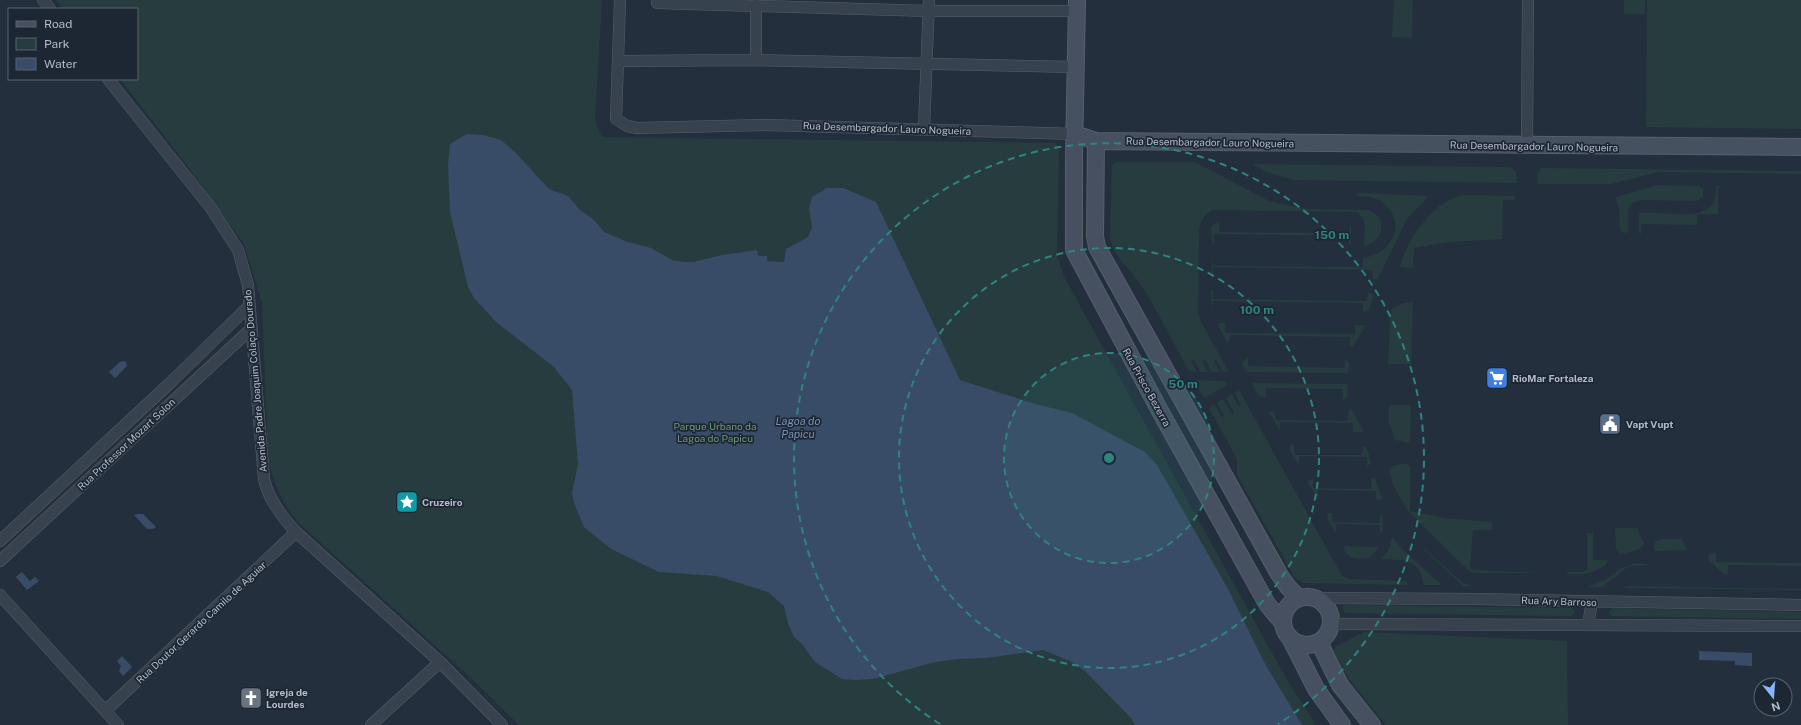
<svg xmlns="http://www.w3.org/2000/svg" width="1801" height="725" viewBox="0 0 1801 725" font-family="'Public Sans',sans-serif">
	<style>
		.green { fill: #263c3f }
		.water { fill: #394c67 }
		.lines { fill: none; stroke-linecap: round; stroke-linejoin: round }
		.street-casing { stroke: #565f6c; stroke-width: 12 }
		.secondary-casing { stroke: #565f6c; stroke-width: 18 }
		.street { stroke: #38414e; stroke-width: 11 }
		.secondary { stroke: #465061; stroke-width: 16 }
		.ring { fill: none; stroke: #308480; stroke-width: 2; stroke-dasharray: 7 5 }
		.labels { text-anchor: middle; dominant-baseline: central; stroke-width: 3.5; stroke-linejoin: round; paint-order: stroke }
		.street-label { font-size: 10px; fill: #b4bcc9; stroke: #1d2633 }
		.poi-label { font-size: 10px; font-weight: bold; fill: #b4bcc9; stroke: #1d2633; text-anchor: start }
		.park-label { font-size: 10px; fill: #6b9a76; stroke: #1d2633 }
		.water-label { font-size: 11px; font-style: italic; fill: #7c92b1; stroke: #1d2633 }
		.centre { fill: #308480; stroke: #1d2633; stroke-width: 2 }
		.ring-label { font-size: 12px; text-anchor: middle; font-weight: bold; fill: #308480; stroke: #1d2633; stroke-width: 3.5; stroke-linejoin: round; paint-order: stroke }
	</style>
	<rect width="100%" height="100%" fill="#242f3e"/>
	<path class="green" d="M56 0H602L595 120 602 137 1055 143 1059 148 1057 254 1063 275 1287 680 1316 725H519L471 678 300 524C283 506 274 484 268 459L262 303 244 244 186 164 120 79H137V9H63Z
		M1394 0H1413L1412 38 1392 37Z
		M1624 0H1645V14H1624Z
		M1647 0H1801V129L1646 127Z
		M1116 162H1195L1269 201 1285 205 1308 209 1368 210C1389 218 1384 241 1364 246 1364 234 1368 219 1357 212L1213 210C1203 214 1200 222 1199 232L1198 313 1200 320 1229 372H1223L1216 360 1214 361 1220 372H1212L1205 360 1202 361 1208 372H1200L1194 360 1191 361 1197 372 1189 371C1173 343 1159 313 1141 285 1130 268 1113 258 1110 237L1112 166Z
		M1252 164 1510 167 1516 172 1517 183 1294 180 1269 173Z
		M1541 168 1801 171V174L1659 172 1611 184H1538L1537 175Z
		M1658 185 1698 186 1703 189V197L1697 201 1642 200 1633 202 1628 209V233L1622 232 1620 228 1619 210 1616 197Z
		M1716 186H1721L1718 190V214H1697V225L1641 224V234L1639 233V213C1667 209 1718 229 1716 186Z
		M1361 193 1429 196 1406 220 1378 279H1373L1372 270 1213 267V277H1211L1213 256V266L1363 267V258C1393 254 1408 221 1382 202 1373 195 1364 198 1355 195Z
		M1464 195 1516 196 1515 200H1503L1502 239 1450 242 1414 248 1413 268 1400 267C1406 240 1435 199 1464 195Z
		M1217 222H1219V232L1349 233 1350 224 1351 225V245H1349V236L1214 234V243H1212L1211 227Z
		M1211 290H1213V299L1367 301 1368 292 1372 294 1373 298 1369 310 1363 312V303L1213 301 1212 310Z
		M1413 302 1411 364H1388L1390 320 1392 309 1403 303Z
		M1219 323H1225V333L1355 334V325H1364L1365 327 1353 346H1350V337L1230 335 1228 344 1218 325Z
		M1248 358V366L1345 368V358L1349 363 1348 373 1246 372 1243 367 1242 362Z
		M1194 380 1225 381 1227 385 1204 398Z
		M1252 383 1348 384 1347 398 1343 400V389L1266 388V398C1257 397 1255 390 1252 383Z
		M1239 390 1342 576 1349 579 1406 581 1408 585 1307 583H1303L1295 578 1237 475V459L1209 408 1214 404 1222 417 1224 416 1217 403 1223 399 1232 414 1234 412 1226 398 1232 394 1238 406 1241 405 1235 393Z
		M1389 405H1411L1410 443 1395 440 1389 423Z
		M1349 410 1353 411 1359 423 1363 429V432H1353V423L1280 422V431L1269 412 1275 411V420L1347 421Z
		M1294 444V455H1362L1363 446 1367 448 1371 463 1367 467V457L1299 456V466L1289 449 1291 445Z
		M1402 464H1407L1410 467V511L1445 518 1491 522 1493 525 1491 530H1473L1470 567 1472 570 1542 573H1477L1470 572 1407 510 1393 485 1389 470 1392 466Z
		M1313 478V488L1371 489V479L1373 478 1376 480 1382 499 1376 500V491L1318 490V499L1307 482Z
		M1328 513H1332V522L1380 523V513L1383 517 1382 533 1380 534V525L1336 524V534L1327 518Z
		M1615 528H1638C1638 535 1643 539 1644 545 1639 551 1627 553 1620 554L1616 549Z
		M1587 533H1593V560H1607V563C1596 573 1581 576 1567 574V572H1582L1587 570Z
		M1409 535 1463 583 1474 586H1463Z
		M1392 537 1404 551 1442 585H1423C1422 558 1401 560 1381 559L1389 549Z
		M1661 539H1682L1687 550 1655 551 1654 547 1655 542Z
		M1345 546 1377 547 1378 548 1370 558C1359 559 1347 561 1343 547Z
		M1716 552V562L1801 563V566L1728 565V574H1724L1708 560 1709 555Z
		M1636 563 1653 565 1632 566 1626 568 1602 587H1588L1605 580 1620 569Z
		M1628 586 1801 589V590L1622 588Z
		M1345 605 1572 608 1575 613 1571 616 1345 613 1342 608Z
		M1612 608 1801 612V619L1612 616 1609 613Z
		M1364 632 1567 641 1568 725H1386L1349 679 1334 651 1335 647Z"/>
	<path class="water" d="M467 134 483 135 501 140 515 152 549 189 568 196 580 210 594 220 604 232 628 242 651 248 672 260 684 262H693L722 255 757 250 758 256H767V261L784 262 786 249 808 237 812 228 809 207 812 197 827 188H843L876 202 960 380 1035 404 1072 413 1145 452 1157 465 1228 589 1264 662 1302 725H1135L1131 718 1085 671 1070 661 1043 650 987 658 958 659 935 662 873 679 856 680 842 679 815 662 802 644 794 637 788 623 784 606 768 592 717 576 659 572 611 549 584 527 574 503 572 493 578 464 572 390 554 367 496 322 474 298 468 287 450 212 448 165 450 144Z
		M124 361 126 362 127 366 115 378 109 372 120 362Z
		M137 514H143L156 527 153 529H147L134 515Z
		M22 572 30 581 35 577 39 581 27 590 16 577Z
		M1699 651 1752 653V666L1735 665V661L1699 660Z
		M122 656 132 667 123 676 119 671 121 666 117 661Z"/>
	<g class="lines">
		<g class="street-casing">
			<path id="street" d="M43 0 50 9
				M620 0 616 119 627 126 637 128 766 125 1075 134
				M657 3 929 11H1077
				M756 60V5
				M618 61 756 60 1076 67
				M108 79 211 208 238 250 248 285 264 479C268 499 282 517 296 532L440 662 502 725
				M924 129 929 0
				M1527 146 1528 0
				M0 541 169 384 249 306
				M0 561 252 328
				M0 595 118 725
				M1317 598 1474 599 1801 605
				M1331 624 1801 626
				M1588 624 1592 602
				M105 711 296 532
				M371 725 440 662"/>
		</g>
		<g class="secondary-casing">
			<path id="secondary" d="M1077 0 1074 156V250L1160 411 1267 604 1283 623
				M1075 134 1096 141 1801 147
				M1096 141 1095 236 1097 247 1279 574 1288 587 1299 598
				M1283 621a24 24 0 1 1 48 0a24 24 0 1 1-48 0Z
				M1290 638 1316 689 1342 725
				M1319 642 1340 685 1372 725"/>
		</g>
		<use href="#street" class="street"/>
		<use href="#secondary" class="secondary"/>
	</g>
	<circle cx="1109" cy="458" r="105" fill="#308480" fill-opacity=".12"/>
	<g class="ring">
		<circle cx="1109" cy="458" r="105"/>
		<circle cx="1109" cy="458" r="210"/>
		<path d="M940 724A315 315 0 1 1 1278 724"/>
	</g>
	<defs>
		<g id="supermarket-square" transform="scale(1.15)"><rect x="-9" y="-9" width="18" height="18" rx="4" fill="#3f7fe0" stroke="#1d2633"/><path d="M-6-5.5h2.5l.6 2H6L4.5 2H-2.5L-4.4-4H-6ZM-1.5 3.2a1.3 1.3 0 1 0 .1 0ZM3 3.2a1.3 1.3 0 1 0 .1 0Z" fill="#fff"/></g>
		<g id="civic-square" transform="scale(1.15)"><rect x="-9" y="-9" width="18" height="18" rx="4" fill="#5c6f8a" stroke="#1d2633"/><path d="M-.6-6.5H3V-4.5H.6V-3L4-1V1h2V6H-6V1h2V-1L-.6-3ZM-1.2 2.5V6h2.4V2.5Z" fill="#fff"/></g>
		<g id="sight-square" transform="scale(1.15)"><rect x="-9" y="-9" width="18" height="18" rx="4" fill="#0f9aa8" stroke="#1d2633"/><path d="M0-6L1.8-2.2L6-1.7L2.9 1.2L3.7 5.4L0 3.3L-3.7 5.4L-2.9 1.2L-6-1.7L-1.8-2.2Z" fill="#fff"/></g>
		<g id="church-square" transform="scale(1.15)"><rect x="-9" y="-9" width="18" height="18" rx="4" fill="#6b7280" stroke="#1d2633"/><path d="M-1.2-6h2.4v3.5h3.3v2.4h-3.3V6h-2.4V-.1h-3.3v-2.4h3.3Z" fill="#fff"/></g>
	</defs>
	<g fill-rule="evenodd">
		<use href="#supermarket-square" x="1497" y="378"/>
		<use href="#civic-square" x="1610" y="424"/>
		<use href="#sight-square" x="407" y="502"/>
		<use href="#church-square" x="251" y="698"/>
	</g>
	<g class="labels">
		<g class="street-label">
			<text transform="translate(887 128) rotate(2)">Rua Desembargador Lauro Nogueira</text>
			<text transform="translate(1210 142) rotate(1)">Rua Desembargador Lauro Nogueira</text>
			<text transform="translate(1534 146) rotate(1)">Rua Desembargador Lauro Nogueira</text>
			<text transform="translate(255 381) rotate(-95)">Avenida Padre Joaquim Colaço Dourado</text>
			<text transform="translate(1147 387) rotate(61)">Rua Prisco Bezerra</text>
			<text transform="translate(126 444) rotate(-43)">Rua Professor Mozart Solon</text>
			<text transform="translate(1559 601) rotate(2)">Rua Ary Barroso</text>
			<text transform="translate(201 622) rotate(-43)">Rua Doutor Gerardo Camilo de Aguiar</text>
		</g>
		<g class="poi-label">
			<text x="1512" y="378">RioMar Fortaleza</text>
			<text x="1626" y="424">Vapt Vupt</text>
			<text x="422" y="502">Cruzeiro</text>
			<text x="266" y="692">Igreja de<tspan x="266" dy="12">Lourdes</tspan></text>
		</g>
		<g class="park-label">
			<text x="715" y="426">Parque Urbano da<tspan x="715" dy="12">Lagoa do Papicu</tspan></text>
		</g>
		<g class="water-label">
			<text x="798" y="421">Lagoa do<tspan x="798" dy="13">Papicu</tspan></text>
		</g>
	</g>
	<circle cx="1109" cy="458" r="6" class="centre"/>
	<g class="ring-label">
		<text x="1332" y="239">150 m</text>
		<text x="1257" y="314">100 m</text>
		<text x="1183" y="388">50 m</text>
	</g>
	<rect x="8" y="8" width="130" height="72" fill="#1d2633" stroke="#59626f"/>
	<rect x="16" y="21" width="20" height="6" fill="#465061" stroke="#59626f"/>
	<text x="44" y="28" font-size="12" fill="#b4bcc9">Road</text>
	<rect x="16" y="38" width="20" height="12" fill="#263c3f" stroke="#59626f"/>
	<text x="44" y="48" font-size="12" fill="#b4bcc9">Park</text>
	<rect x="16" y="58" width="20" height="12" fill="#394c67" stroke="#59626f"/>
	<text x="44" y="68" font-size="12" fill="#b4bcc9">Water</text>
	<g transform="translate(1773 697) rotate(163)"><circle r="19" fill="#1d2633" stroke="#59626f"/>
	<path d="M0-3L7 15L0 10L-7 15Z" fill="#8ab4f8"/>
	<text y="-6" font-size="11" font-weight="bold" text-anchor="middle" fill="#b4bcc9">N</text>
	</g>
</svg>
